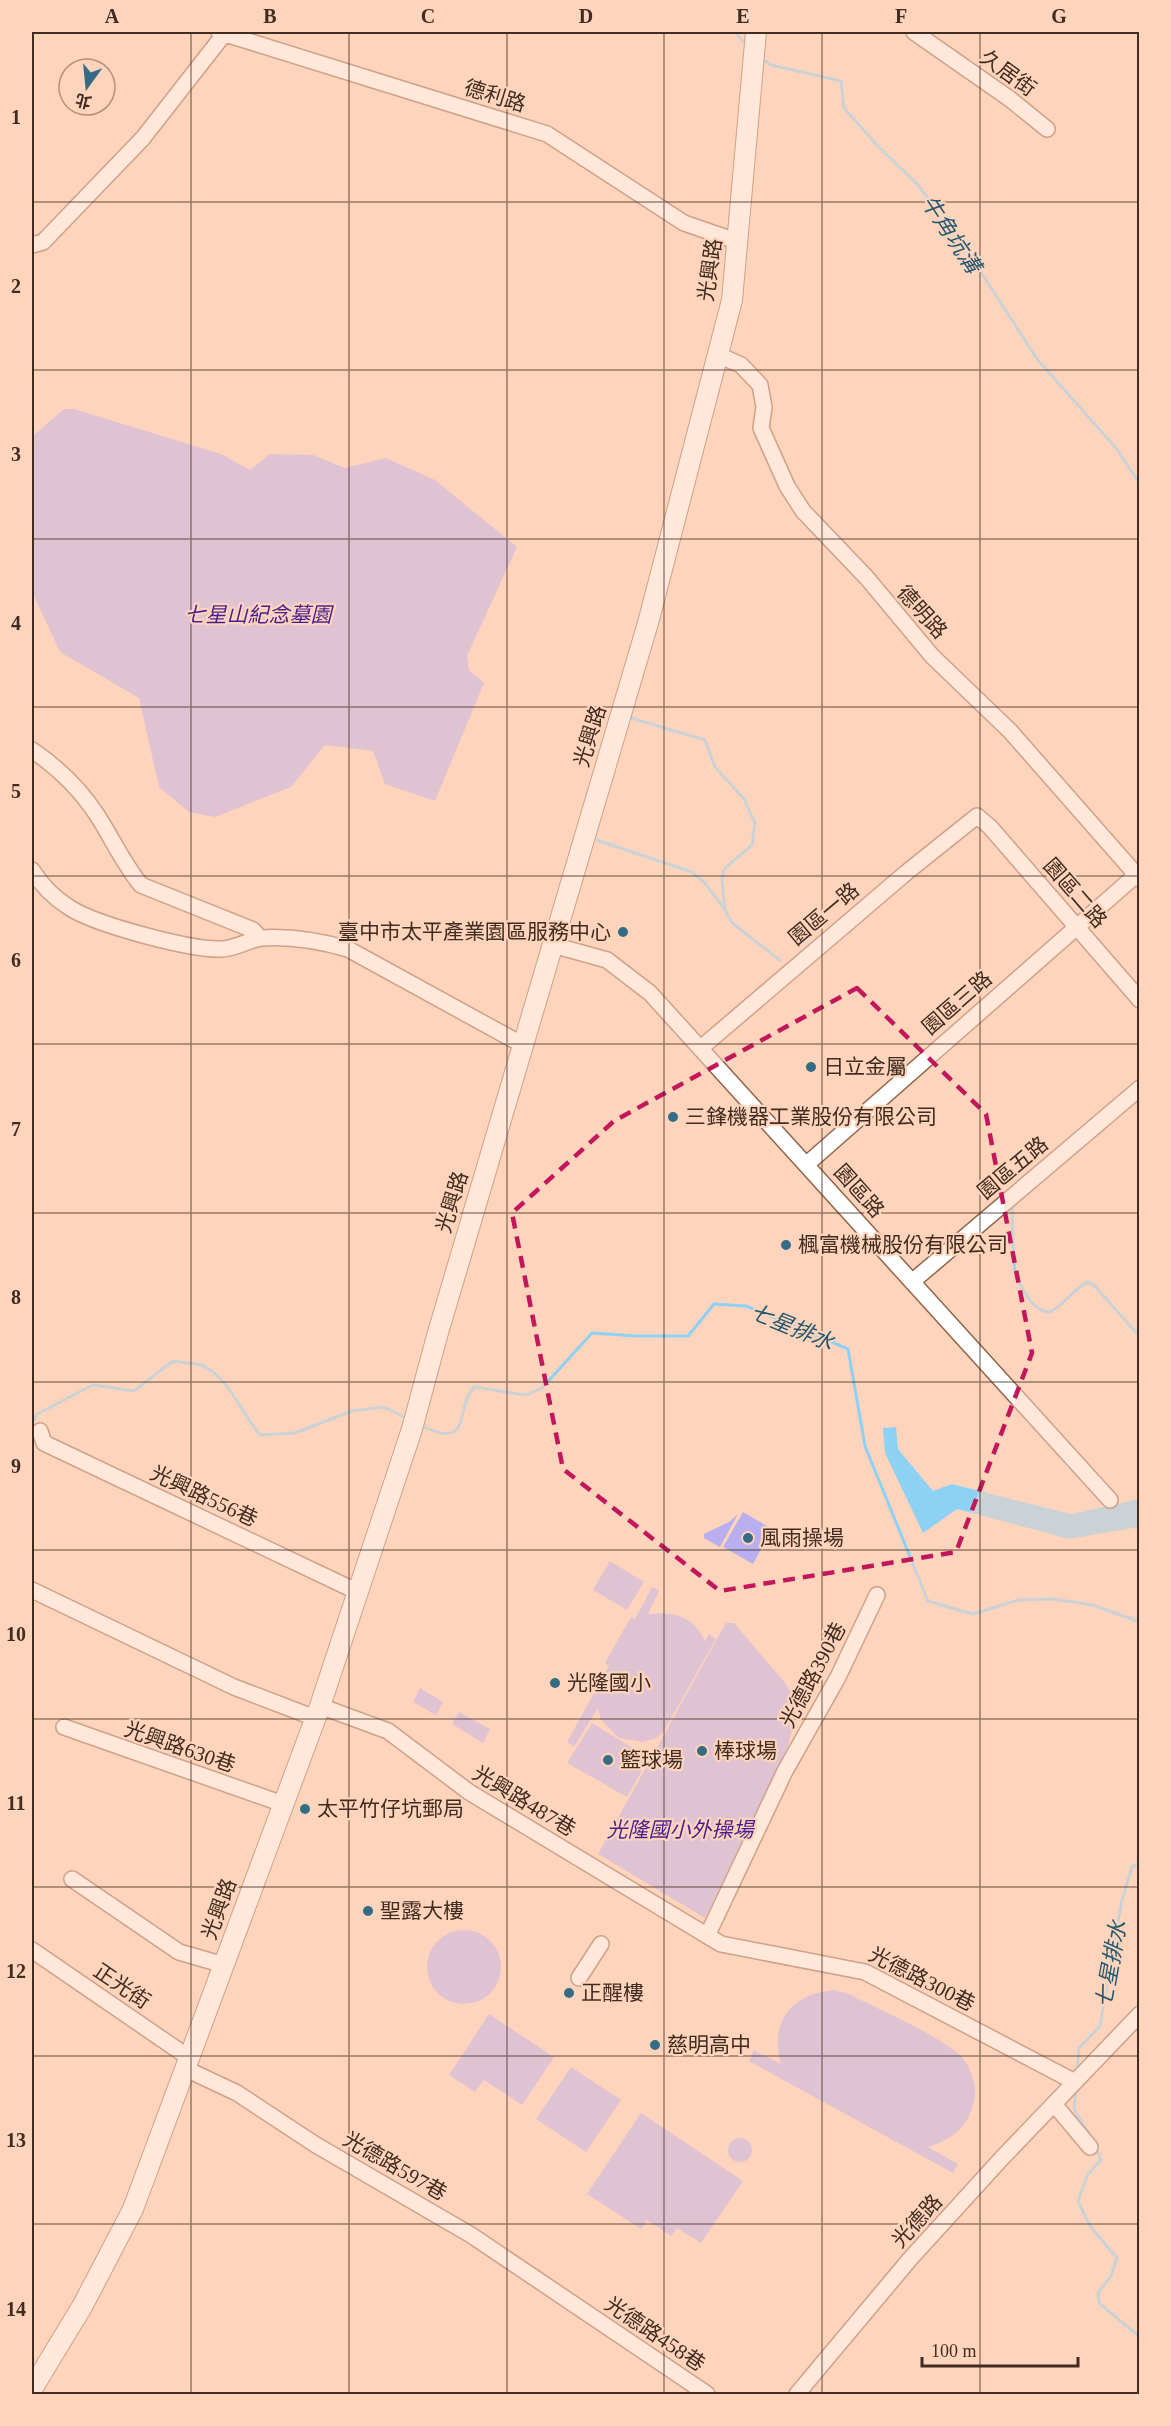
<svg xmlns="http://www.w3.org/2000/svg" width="1171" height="2426" viewBox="0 0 1171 2426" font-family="'Times New Roman','Noto Sans TC',serif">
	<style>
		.green { fill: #b9afef }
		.water { fill: #8dd1f4 }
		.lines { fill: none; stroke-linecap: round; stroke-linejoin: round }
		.stream { stroke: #8dd1f4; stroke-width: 3 }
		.minor-casing { stroke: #926549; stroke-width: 18 }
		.major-casing { stroke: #926549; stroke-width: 22 }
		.minor { stroke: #fff; stroke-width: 15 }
		.major { stroke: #fff; stroke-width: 20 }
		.marked { fill: none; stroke: #c2185b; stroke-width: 4.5; stroke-dasharray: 12 8; stroke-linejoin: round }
		.grid { fill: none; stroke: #402c20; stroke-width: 1.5; stroke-opacity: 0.55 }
		.poi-dot { fill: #346b85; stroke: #ffd4bc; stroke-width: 2 }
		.labels { text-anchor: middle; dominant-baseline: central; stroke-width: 4.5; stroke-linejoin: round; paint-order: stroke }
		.street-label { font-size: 21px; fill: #402c20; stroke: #ffd4bc }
		.park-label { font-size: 21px; font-style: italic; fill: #461e8f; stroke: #ffd4bc }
		.poi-label { font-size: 21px; fill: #402c20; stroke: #ffd4bc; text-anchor: start }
		.water-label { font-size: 22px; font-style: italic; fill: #235870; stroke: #ffd4bc }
		.neatline { fill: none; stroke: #402c20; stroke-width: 2 }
		.grid-label { font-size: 20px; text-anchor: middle; font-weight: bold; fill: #402c20 }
	</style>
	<rect width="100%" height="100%" fill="#ffd4bc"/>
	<path class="green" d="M64 409H74L221 454 250 470 270 454 313 455 345 468 386 458 435 480 517 547 467 656 469 670 484 683 435 801 385 784 373 751 325 745 291 787 215 817 189 812 159 787 139 698 60 652 33 594 32 437Z
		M743 1512 772 1529 753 1564 723 1547Z
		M738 1514 720 1547 704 1538V1534L729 1522Z
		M610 1561 644 1582 627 1610 593 1590Z
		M652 1587 659 1591 648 1614C673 1611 694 1616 705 1641L709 1634 716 1639 662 1734 656 1738 643 1742 619 1738 601 1720 598 1708 574 1747 567 1742 609 1666 605 1663 631 1617 635 1619Z
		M726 1623H734L786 1684 798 1707 788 1746 705 1918 598 1854Z
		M420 1688 443 1702 436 1715 413 1702Z
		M459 1712 490 1729 483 1743 452 1724Z
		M592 1723 649 1758 627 1797 567 1763Z
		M427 1967a37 37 0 1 1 74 0a37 37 0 1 1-74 0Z
		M834 1990 849 1994C880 2010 929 2031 955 2051 971 2063 979 2087 973 2105 966 2130 951 2139 928 2147L958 2164 953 2173 749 2061 754 2050 781 2064C769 2022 791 1994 834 1990Z
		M489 2014 554 2057 522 2105 484 2080 475 2092 449 2075Z
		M571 2067 621 2100 586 2152 536 2119Z
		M641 2113 743 2181 701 2243 677 2228 671 2236 647 2220 641 2229 587 2194Z
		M728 2150a12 12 0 1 1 24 0a12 12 0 1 1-24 0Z"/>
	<path class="water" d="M896 1427 898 1449 933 1491 952 1484 1071 1514 1139 1499V1527L1069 1539 957 1509 923 1533 885 1453 883 1428Z"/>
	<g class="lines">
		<path class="stream" d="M735 32 747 46
			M761 58 771 65 841 81 844 108 878 146 918 185 981 272 1037 359 1116 448 1140 484
			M631 718 705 740 715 767 744 799 755 823 752 845 724 869 722 880 725 910
			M597 840 692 872 705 883 725 910 732 923 780 960
			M1012 1208C1013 1228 1012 1249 1015 1269 1017 1282 1035 1317 1051 1311 1065 1305 1073 1288 1088 1282L1095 1286 1140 1337
			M32 1425 37 1414 93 1385 134 1391 173 1361C182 1363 192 1363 201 1365 225 1373 243 1414 260 1435L295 1433 352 1411 384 1407 408 1419
			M420 1425C474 1452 454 1409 474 1387L526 1395 542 1388 592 1333 636 1336H688L714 1304 746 1306 848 1349 865 1446 928 1601 973 1614 1018 1600 1053 1599 1093 1605 1140 1622
			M1077 2070 1079 2048 1100 2026 1122 1900 1132 1867 1140 1862
			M1076 2088 1074 2109 1089 2134
			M1096 2148 1101 2160 1088 2174 1078 2201 1090 2226 1117 2258 1111 2276 1098 2293 1099 2303 1140 2337"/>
		<g class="minor-casing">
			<path id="minor" d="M219 32 547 134 684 223 739 242
				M914 32 1010 99 1047 129
				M32 245 43 242 143 138 225 33
				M718 355 741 365 760 385 764 407 761 428 787 486 803 511 867 578 932 656 1010 731 1140 879
				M32 750C57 767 80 789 97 815 112 838 123 863 141 885L253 930 260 938
				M32 870C42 886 54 898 70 908 97 925 190 950 221 949 235 949 248 940 261 938 291 936 320 941 348 949L523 1045
				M553 945 607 960 650 993 1110 1500
				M702 1047 907 872 977 816 990 827 1140 1000
				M807 1164 1136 875
				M913 1281 1140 1088
				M40 1431 44 1443 358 1592
				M32 1590 234 1687 315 1718
				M320 1706 388 1731 469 1792 721 1944 865 1972 1075 2082
				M64 1727 283 1804
				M72 1879 179 1952 224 1965
				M707 1936 785 1771 838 1677 877 1595
				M32 1950 188 2057
				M579 1978 601 1944
				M184 2068 237 2093 316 2145 471 2235 707 2394
				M1054 2104 1090 2147
				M797 2394 910 2259 1002 2158 1140 2014"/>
		</g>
		<g class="major-casing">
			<path id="major" d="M32 2389 83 2305 133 2209 320 1706 412 1429 437 1336 648 623 732 300 756 32"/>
		</g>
		<use href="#minor" class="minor"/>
		<use href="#major" class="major"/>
	</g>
	<path d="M0 0H1171V2426H0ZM857 988 986 1114 1032 1353 956 1552 720 1591 563 1469 512 1213 614 1121Z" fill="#ffd4bc" fill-opacity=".55" fill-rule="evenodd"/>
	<path class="marked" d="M857 988 986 1114 1032 1353 956 1552 720 1591 563 1469 512 1213 614 1121Z"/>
	<path class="grid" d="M191 32V2394M349 32V2394M507 32V2394M664 32V2394M822 32V2394M980 32V2394M32 202H1140M32 370H1140M32 539H1140M32 707H1140M32 876H1140M32 1044H1140M32 1213H1140M32 1382H1140M32 1550H1140M32 1719H1140M32 1887H1140M32 2056H1140M32 2224H1140"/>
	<g class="poi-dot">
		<circle cx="623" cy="932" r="6"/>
		<circle cx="811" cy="1067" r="6"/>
		<circle cx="673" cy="1117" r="6"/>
		<circle cx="786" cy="1245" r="6"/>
		<circle cx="748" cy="1538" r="6"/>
		<circle cx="555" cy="1683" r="6"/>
		<circle cx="702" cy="1751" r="6"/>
		<circle cx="608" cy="1760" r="6"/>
		<circle cx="305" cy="1809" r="6"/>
		<circle cx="368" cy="1911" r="6"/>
		<circle cx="569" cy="1993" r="6"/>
		<circle cx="655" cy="2045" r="6"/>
	</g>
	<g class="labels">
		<g class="street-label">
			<text transform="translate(1008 73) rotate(36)">久居街</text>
			<text transform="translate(495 96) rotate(17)">德利路</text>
			<text transform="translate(710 270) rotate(-82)">光興路</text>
			<text transform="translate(922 612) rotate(48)">德明路</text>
			<text transform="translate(590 736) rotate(-73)">光興路</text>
			<text transform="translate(1075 893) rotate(49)">園區二路</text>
			<text transform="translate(824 914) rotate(-40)">園區一路</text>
			<text transform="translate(957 1003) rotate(-41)">園區三路</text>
			<text transform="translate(1013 1168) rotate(-40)">園區五路</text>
			<text transform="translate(859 1191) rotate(48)">園區路</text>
			<text transform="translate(452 1202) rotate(-73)">光興路</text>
			<text transform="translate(204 1496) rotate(25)">光興路556巷</text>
			<text transform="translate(813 1675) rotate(-62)">光德路390巷</text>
			<text transform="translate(180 1747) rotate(19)">光興路630巷</text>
			<text transform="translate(524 1801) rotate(31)">光興路487巷</text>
			<text transform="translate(219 1909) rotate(-70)">光興路</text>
			<text transform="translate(922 1979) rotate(27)">光德路300巷</text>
			<text transform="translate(122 1986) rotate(34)">正光街</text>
			<text transform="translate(395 2166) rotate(30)">光德路597巷</text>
			<text transform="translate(917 2221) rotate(-48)">光德路</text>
			<text transform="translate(655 2334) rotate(34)">光德路458巷</text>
		</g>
		<g class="park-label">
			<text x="258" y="615">七星山紀念墓園</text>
			<text x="680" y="1830">光隆國小外操場</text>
		</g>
		<g class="poi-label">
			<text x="611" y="932" text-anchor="end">臺中市太平產業園區服務中心</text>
			<text x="823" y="1067">日立金屬</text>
			<text x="685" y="1117">三鋒機器工業股份有限公司</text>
			<text x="798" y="1245">楓富機械股份有限公司</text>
			<text x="760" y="1538">風雨操場</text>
			<text x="567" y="1683">光隆國小</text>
			<text x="714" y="1751">棒球場</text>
			<text x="620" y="1760">籃球場</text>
			<text x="317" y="1809">太平竹仔坑郵局</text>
			<text x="380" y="1911">聖露大樓</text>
			<text x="581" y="1993">正醒樓</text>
			<text x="667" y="2045">慈明高中</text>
		</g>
		<g class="water-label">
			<text transform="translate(951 234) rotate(56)">牛角坑溝</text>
			<text transform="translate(792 1327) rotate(22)">七星排水</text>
			<text transform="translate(1111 1964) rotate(-80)">七星排水</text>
		</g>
	</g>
	<rect width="1171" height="2426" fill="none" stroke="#ffd4bc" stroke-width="66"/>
	<g transform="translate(87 87) rotate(195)"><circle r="28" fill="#ffd4bc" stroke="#b3917e" stroke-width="1.5"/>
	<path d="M0-4.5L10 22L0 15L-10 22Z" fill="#346b85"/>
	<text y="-9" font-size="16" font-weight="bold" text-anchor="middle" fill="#402c20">北</text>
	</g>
	<path d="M922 2357v9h156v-9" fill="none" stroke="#402c20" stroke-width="3"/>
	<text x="931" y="2357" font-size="18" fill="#402c20" stroke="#ffd4bc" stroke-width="4.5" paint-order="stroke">100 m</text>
	<rect x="33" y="33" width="1105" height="2360" class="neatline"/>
	<g class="grid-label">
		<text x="112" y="23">A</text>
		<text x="270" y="23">B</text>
		<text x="428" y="23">C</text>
		<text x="586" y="23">D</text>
		<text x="743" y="23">E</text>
		<text x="901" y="23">F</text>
		<text x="1059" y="23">G</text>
		<text x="16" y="124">1</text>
		<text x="16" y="293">2</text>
		<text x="16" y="461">3</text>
		<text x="16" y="630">4</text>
		<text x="16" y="798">5</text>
		<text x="16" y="967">6</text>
		<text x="16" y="1136">7</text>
		<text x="16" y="1304">8</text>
		<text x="16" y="1473">9</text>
		<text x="16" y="1641">10</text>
		<text x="16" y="1810">11</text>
		<text x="16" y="1978">12</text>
		<text x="16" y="2147">13</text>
		<text x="16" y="2316">14</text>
	</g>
</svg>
